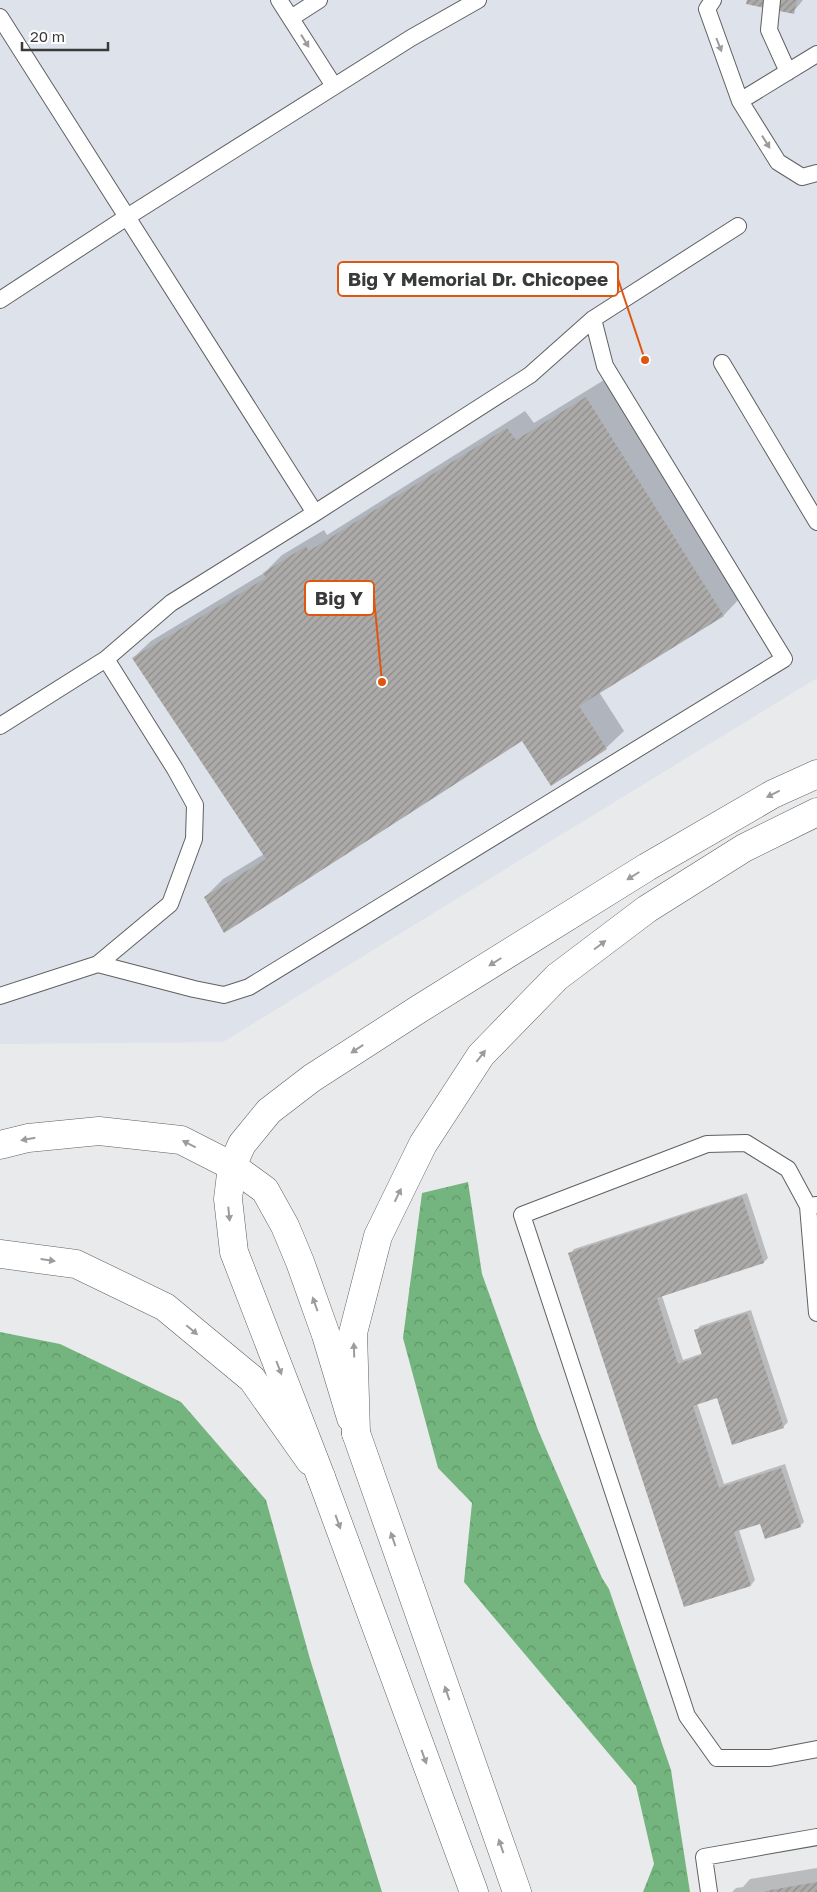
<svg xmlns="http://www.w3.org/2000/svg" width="817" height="1892" viewBox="0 0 817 1892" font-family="'Golos Text',sans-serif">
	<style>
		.built { fill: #dde2eb }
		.forest { fill: url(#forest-crowns) }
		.shadow { fill: #0003 }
		.building { fill: url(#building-hatch) }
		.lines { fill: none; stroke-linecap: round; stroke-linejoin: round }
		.service-casing { stroke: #5f6062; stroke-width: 18 }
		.secondary-casing { stroke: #5f6062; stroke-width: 29 }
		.primary-casing { stroke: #5f6062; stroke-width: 29 }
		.motorway-casing { stroke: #5f6062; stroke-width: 29 }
		.service { stroke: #fff; stroke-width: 16 }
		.secondary { stroke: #fff; stroke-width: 28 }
		.primary { stroke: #fff; stroke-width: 28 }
		.motorway { stroke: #fff; stroke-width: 28 }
		.oneway { fill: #9c9c9c }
		.leader { fill: none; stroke: #df570e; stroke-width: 2 }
		.callout-dot { fill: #df570e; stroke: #fff; stroke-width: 2 }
		.callout { fill: #fff; stroke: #df570e; stroke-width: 2 }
		.callout-label { font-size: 19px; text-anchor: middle; font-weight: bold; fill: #393a3a }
	</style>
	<defs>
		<pattern id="forest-crowns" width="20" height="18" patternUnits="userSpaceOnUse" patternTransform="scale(1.25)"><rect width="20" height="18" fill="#74b57f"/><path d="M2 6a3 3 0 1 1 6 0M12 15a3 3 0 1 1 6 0" fill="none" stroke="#609469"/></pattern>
		<pattern id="building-hatch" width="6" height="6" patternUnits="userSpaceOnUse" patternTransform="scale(1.25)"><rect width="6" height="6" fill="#adabaa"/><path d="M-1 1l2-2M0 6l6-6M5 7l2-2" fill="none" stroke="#8e8c8b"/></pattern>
	</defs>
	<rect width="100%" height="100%" fill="#e9eaeb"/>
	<path class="built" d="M0 0H817V678L223 1042 0 1044Z"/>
	<path class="forest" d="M468 1182 482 1274 538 1430 602 1578 609 1589 671 1770 690 1892H643L654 1864 636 1786 464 1582 472 1503 438 1468 403 1338 422 1193Z
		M0 1332 60 1344 181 1402 266 1500 310 1659 382 1892H0Z"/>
	<path class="shadow" d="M749 0H803L793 12Z
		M604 380 741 597 724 615 599 692 624 731 606 748 522 739 205 897 223 879 264 854 133 658 151 641 264 573 282 555 324 530 327 535 525 411 534 423Z
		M747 1193 768 1258 764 1262 662 1296 683 1360 703 1353 696 1331 700 1326 751 1310 788 1422 783 1427 718 1397 697 1403 724 1484 785 1464 804 1522 800 1526 761 1522 739 1530 755 1580 751 1585 685 1606 570 1254 574 1249Z
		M817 1868V1892H732L736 1888 743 1887 750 1879Z"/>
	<path class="building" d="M747 0H797L794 14 746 4Z
		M586 397 724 616 579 706 607 749 551 786 522 741 224 933 204 897 266 859 132 658 266 578 263 573 306 546 309 551 507 428 516 440Z
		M742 1196 764 1263 657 1298 678 1364 702 1355 694 1330 747 1313 784 1428 732 1445 717 1398 693 1406 719 1488 781 1468 801 1527 765 1539 760 1524 734 1532 751 1586 684 1607 568 1253Z
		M817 1882V1892H765V1891Z"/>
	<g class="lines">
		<g class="service-casing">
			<path id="service" d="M279 0 334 86
				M713 0 707 9 740 101 778 162 802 177 817 173
				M772 0 769 30 788 72
				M0 17 315 513
				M291 18 319 0
				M740 101 817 54
				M0 300 127 217 411 38 478 0
				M722 363 817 522
				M0 726 106 659 171 603 315 513 530 375 593 319 738 226
				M98 964 194 989 224 995 249 987 784 659 605 366 593 319
				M0 996 98 964 170 904 194 839 195 805 175 769 106 659
				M817 1205 808 1206 788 1169 746 1143 707 1144 522 1215 687 1716 717 1758H770L817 1749
				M808 1206 817 1313
				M709 1892 704 1857 817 1837"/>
		</g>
		<g class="secondary-casing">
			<path id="secondary" d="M0 1145 28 1138 99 1131 181 1140 232 1166 265 1190 285 1226 300 1262 326 1335 351 1418
				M0 1254 76 1264 165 1307 252 1379 310 1461"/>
		</g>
		<g class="primary-casing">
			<path id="primary" d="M356 1433 353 1333 378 1236 423 1144 481 1055 557 977 647 909 744 848 817 812
				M321 1477 234 1252 228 1199 232 1166 242 1144 269 1111 312 1078 419 1009 647 867 773 794 817 774"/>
		</g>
		<g class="motorway-casing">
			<path id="motorway" d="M356 1433 517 1892
				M321 1477 474 1892"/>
		</g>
		<use href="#service" class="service"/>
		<use href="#secondary" class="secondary"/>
		<use href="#primary" class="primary"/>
		<use href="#motorway" class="motorway"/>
	</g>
	<defs><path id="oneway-solid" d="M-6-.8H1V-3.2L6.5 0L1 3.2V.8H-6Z" transform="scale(1.25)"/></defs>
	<g class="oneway">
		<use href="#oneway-solid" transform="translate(305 41) rotate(58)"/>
		<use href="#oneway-solid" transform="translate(719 45) rotate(69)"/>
		<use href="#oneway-solid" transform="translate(766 142) rotate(58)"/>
		<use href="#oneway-solid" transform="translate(773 794) rotate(153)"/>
		<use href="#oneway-solid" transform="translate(633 876) rotate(148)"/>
		<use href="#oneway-solid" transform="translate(600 945) rotate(-37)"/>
		<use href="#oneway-solid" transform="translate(495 962) rotate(148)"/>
		<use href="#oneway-solid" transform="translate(357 1049) rotate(147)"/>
		<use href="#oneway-solid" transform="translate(481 1056) rotate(-52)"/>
		<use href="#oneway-solid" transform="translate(28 1139) rotate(170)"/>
		<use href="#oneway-solid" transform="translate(189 1144) rotate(-153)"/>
		<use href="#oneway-solid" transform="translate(398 1195) rotate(-64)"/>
		<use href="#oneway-solid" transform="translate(229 1214) rotate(84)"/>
		<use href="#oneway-solid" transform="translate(48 1260) rotate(8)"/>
		<use href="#oneway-solid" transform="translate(315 1304) rotate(-110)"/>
		<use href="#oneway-solid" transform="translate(192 1330) rotate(40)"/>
		<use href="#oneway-solid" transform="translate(354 1350) rotate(-92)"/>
		<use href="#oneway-solid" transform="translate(279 1368) rotate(69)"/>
		<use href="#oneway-solid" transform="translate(338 1522) rotate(70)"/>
		<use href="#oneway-solid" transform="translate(393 1539) rotate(-109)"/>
		<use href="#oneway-solid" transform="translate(447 1693) rotate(-109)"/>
		<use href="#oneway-solid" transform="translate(424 1757) rotate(70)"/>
		<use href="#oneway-solid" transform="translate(501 1846) rotate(-109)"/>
	</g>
	<path class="leader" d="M645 360L618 279M382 682L374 598"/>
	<g class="callout-dot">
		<circle cx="645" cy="360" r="5"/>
		<circle cx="382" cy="682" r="5"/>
	</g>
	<g class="callout">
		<rect x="338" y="262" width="280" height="34" rx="5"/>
		<rect x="305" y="581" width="69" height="34" rx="5"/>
	</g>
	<g class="callout-label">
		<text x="478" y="286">Big Y Memorial Dr. Chicopee</text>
		<text x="339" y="605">Big Y</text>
	</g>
	<path d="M22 42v8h86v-8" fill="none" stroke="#393a3a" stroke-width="2.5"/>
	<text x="30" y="42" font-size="15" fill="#393a3a" stroke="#ffffff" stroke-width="4" paint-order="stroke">20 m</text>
</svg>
